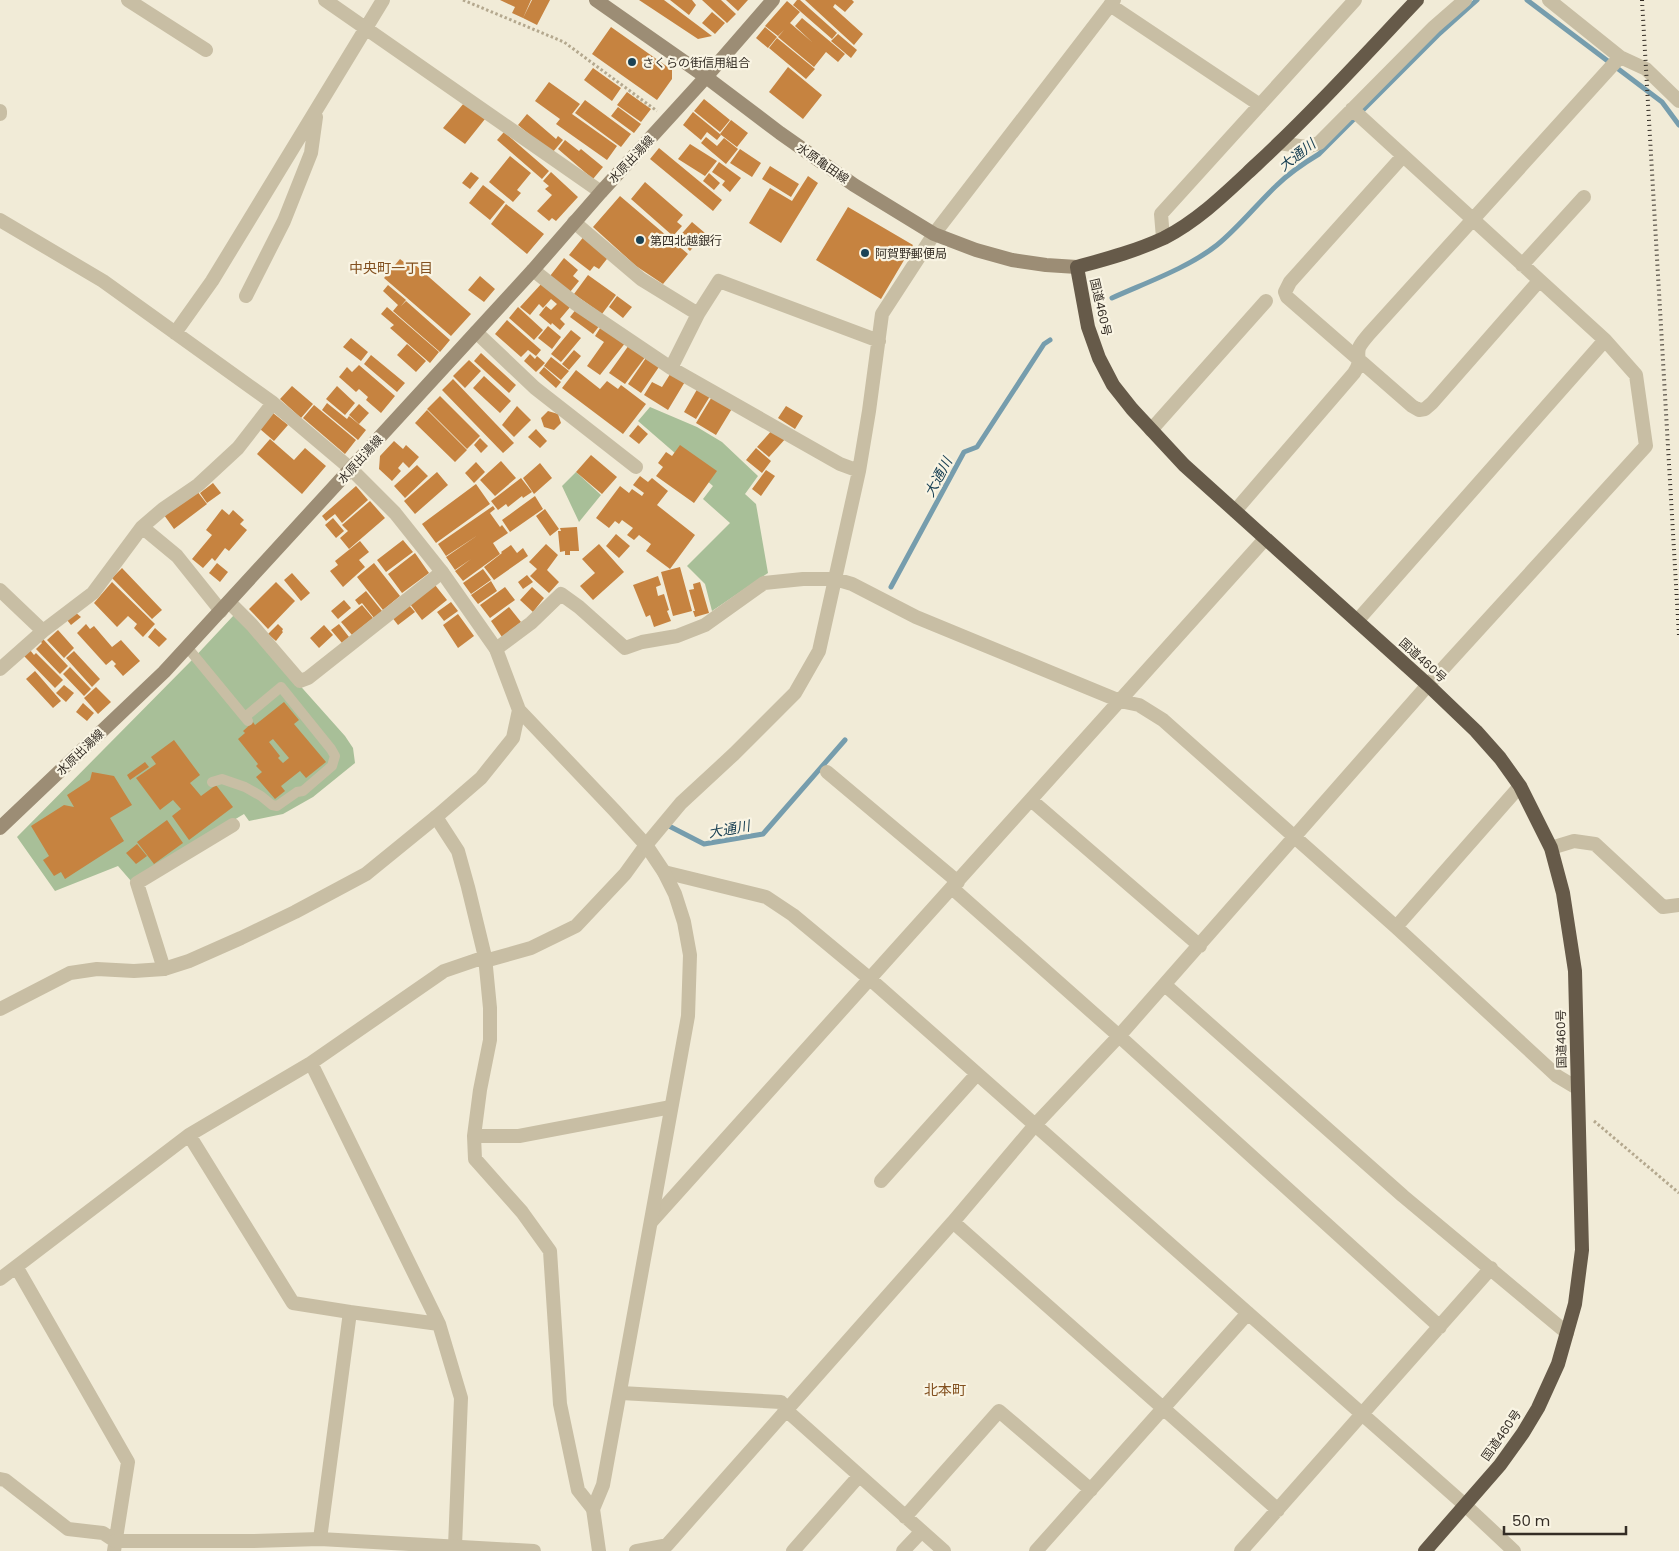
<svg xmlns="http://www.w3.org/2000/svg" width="1679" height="1551" viewBox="0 0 1679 1551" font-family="Poppins,'Noto Sans JP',sans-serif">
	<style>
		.green { fill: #a8bf98 }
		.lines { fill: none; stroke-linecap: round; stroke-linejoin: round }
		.stream { stroke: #769dad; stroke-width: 5 }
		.building { fill: #c68340; fill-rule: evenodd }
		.path { stroke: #b4a88e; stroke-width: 3; stroke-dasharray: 2.5 2.5; stroke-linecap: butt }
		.service { stroke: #c8bea4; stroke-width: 10 }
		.minor { stroke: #c8bea4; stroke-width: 14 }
		.tertiary { stroke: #c8bea4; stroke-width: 14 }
		.secondary { stroke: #9c8d75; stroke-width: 14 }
		.trunk { stroke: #665a49; stroke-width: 14 }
		.rail { stroke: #342d25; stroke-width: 4; stroke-dasharray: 1 4; stroke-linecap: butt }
		.poi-dot { fill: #1b4255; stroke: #f9f4e3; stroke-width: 2 }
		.labels { text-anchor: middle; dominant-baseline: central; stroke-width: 4.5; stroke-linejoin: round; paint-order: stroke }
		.poi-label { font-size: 12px; fill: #342d25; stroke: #f9f4e3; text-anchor: start }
		.street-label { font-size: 12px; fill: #342d25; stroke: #f9f4e3 }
		.water-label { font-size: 14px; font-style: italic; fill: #1b4255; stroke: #f9f4e3 }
		.neighbourhood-label { font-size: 14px; fill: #82501f; stroke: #f9f4e3 }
	</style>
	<rect width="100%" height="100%" fill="#f1ebd7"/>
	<path class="green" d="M650 407 697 427 722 442 758 476 745 494 756 504 768 573 712 611 705 584 687 566 730 523 703 499 713 486 638 421Z
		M576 472 601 495 579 522 562 486Z
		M234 615 246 625 345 736 353 748 355 763 313 797 283 814 249 821 244 814 131 881 118 866 55 891 17 837 191 661Z"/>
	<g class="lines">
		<path class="stream" d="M1527 0 1662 102 1679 125
			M1112 298C1145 283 1188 268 1217 245 1239 227 1256 205 1276 186 1289 173 1304 163 1319 154L1438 35 1477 0
			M891 587 964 452 977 447 1044 344 1050 340
			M669 826 704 844 763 834 845 740"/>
	</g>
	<path class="building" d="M500 0H531L523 18 512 13 515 7Z
		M532 0H550L537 25 523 18Z
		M639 0H664L712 36 698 39Z
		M670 0H692L696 5 689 15Z
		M702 0H721L736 14 727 23Z
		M726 0H748L738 11Z
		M797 0H800L837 33 832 39 793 5Z
		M805 0H852L854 2 845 12 835 4 833 7 863 34 854 45Z
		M787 1 800 12 790 23 812 42 795 26 802 18 845 54 838 62 826 52 814 67 778 37 784 30 778 36 765 26Z
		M712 12 725 23 715 34 702 23Z
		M611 27 672 70V79L657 100 592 54Z
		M765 27 777 37 768 48 756 38Z
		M838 34 857 50 851 58 831 41Z
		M777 38 815 69 806 79 769 48Z
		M788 67 822 95 803 119 769 92Z
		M593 68 621 88 612 101 584 80Z
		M549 82 580 104 572 114 617 146 607 160 556 124 560 119 535 101Z
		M627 92 651 109 641 122 617 105Z
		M704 99 730 120 720 132 694 111Z
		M585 100 631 134 621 147 575 113Z
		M464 103 485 119 465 144 443 128Z
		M618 107 641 124 634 133 611 116Z
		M693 112 721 135 717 140 707 132 701 140 683 125Z
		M527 114 556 139 558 136 563 140 552 153 518 125Z
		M731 120 748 133 737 147 720 134Z
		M504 132 549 171 542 179 497 140Z
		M706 137 717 146 724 138 738 149 726 164 701 143Z
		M565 140 579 151 581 149 603 167 593 179 558 149Z
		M690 144 717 161 705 176 678 159Z
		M659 148 722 200 713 211 650 159Z
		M740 149 761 163 752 177 730 163Z
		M510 156 531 173 517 190 521 193 513 202 489 182Z
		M719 162 741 178 730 192 722 185 725 181 712 172Z
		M770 166 799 184 791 197 762 179Z
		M471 172 479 178 470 189 462 183Z
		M551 172 578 197 556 221 552 218 549 221 537 211 552 195 545 189 549 186 543 181Z
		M709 173 720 183 714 190 703 181Z
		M808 176 818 183 781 243 749 223 770 188 792 201Z
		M645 182 683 215 677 222 682 226 673 236 631 199Z
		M483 185 505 202 490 220 469 203Z
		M620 196 688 254 663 284 636 266 593 227Z
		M506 204 544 234 527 254 491 224Z
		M848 207 913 245 881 299 816 260Z
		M692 222 705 233 690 251 677 239Z
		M585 235 610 255 599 269 594 266 590 271 569 255Z
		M564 258 578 270 573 276 579 281 570 292 550 276Z
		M400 259 410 267 413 263 471 314 451 336 384 278Z
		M588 275 616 295 602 314 574 294Z
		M480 276 495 289 484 302 468 290Z
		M543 282 571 306 560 319 565 324 560 330 552 323 551 325 539 315 546 306 551 310 557 304 551 299 543 308 539 304 530 315 520 307Z
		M388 285 406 300 401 306 406 301 450 340 440 352 393 311 398 305 383 291Z
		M617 296 632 307 623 318 609 307Z
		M387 307 439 352 430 363 390 328 394 325 381 314Z
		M518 307 543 330 534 340 509 318Z
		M577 308 600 325 593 334 570 317Z
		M507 320 541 350 536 356 528 350 521 357 495 334Z
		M602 325 626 342 600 375 587 366 604 342 595 336Z
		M548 326 561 337 552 349 538 338Z
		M571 330 581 338 561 362 551 354Z
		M351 338 368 352 361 361 343 347Z
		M407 344 426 361 416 372 397 355Z
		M629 345 646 356 625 384 609 373Z
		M574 350 581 356 569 370 562 364Z
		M481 353 516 385 509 393 474 361Z
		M530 354 535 359 537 356 545 363 536 372 524 361Z
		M371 355 405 383 397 392 364 364Z
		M648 355 661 364 641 393 628 384Z
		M551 357 569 371 561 380 544 366Z
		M469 360 481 371 465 388 453 376Z
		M359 365 395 396 381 413 366 400 368 397 359 389 356 392 339 377 347 367 352 372Z
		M544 367 561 382 556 388 539 373Z
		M576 370 600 389 607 381 618 389 621 385 646 404 623 434 562 388Z
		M672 371 686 380 668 410 644 395 652 382 662 387Z
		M484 376 511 401 500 413 473 388Z
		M453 379 514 443 503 453 442 390Z
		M292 386 313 404 301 418 280 399Z
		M337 386 355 403 345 415 326 399Z
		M699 386 712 393 696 419 684 412Z
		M713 395 733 407 716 435 696 423Z
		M440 396 480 436 467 449 427 409Z
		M327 403 347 419 349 416 366 430 358 440 322 410Z
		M359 404 369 413 359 424 349 415Z
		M314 405 356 440 345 454 303 418Z
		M517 406 531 420 514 437 502 425Z
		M786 406 803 416 795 429 778 418Z
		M427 410 467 450 455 462 415 423Z
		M548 411 558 414 561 423 554 430 544 427 541 418Z
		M273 413 288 425 274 441 260 429Z
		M638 425 648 434 639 444 629 436Z
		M536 429 547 441 540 448 528 437Z
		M773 429 787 437 769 457 757 447Z
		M480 438 488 446 481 453 474 445Z
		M270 439 294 460 305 448 326 466 302 494 257 454Z
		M394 441 403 449 406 445 419 457 409 468 403 462 398 468 401 471 392 481 379 469 380 456Z
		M680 445 717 471 694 503 656 476 663 467 658 463 666 452 672 456Z
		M756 448 771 461 762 473 746 460Z
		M591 455 617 477 602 494 576 472Z
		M501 461 516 478 495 496 480 480Z
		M476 462 485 472 474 483 465 473Z
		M540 463 552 478 534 494 523 478Z
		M417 465 428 476 405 498 394 486Z
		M766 470 775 476 761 496 752 489Z
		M437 472 448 485 415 514 404 501Z
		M640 476 648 482 652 478 668 491 657 505 695 535 670 569 646 551 651 544 639 535 634 540 627 535 633 528 622 520 619 524 615 521 609 528 596 518 620 486 629 493 632 489 642 496 644 493 633 485Z
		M521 478 532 492 523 498 522 496 508 507 506 504 498 510 491 501Z
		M213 483 221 493 207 503 200 493Z
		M476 484 490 504 436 543 422 524Z
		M356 486 368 500 342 523 335 514 326 521 322 516Z
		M197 491 207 504 174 529 164 515Z
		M535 496 543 509 510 532 502 520Z
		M370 501 385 518 349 549 340 538 348 531 342 525Z
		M493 506 495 509 490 513 500 527 502 525 508 533 493 543 500 554 463 581 455 571 471 559 455 570 446 557 478 535 446 556 438 544Z
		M222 509 229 515 233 510 244 520 240 524 247 530 229 551 225 548 215 561 212 558 203 568 192 559 212 535 206 530Z
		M545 509 559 529 550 536 536 516Z
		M333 518 344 531 336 538 325 525Z
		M577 527 579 551H570V555H565V551L560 552 558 531H561L560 528Z
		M616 534 630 546 619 558 606 546Z
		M403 540 413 552 386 572 377 560Z
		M360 541 369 552 359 560 365 567 343 587 330 571 338 565 335 561Z
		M546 544 558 555 547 570 559 582 549 593 530 576 537 569 529 562Z
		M599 544 624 572 593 600 580 586 595 573 582 559Z
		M511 545 517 553 523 548 528 556 494 580 484 567 502 553 501 552Z
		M415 553 429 573 402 593 388 574Z
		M217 563 228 572 220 582 209 573Z
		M374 563 400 596 383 610 357 577Z
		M680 567 692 611 673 616 661 572Z
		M122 568 162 610 152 619 112 578Z
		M483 569 491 580 471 594 463 583Z
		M292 573 310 593 301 601 284 580Z
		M527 575 533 582 523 589 518 582Z
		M658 576 661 585 656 587 658 596 664 594 669 610 667 611 671 621 654 627 650 615 646 617 633 585Z
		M491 581 497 591 478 604 471 595Z
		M112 582 155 624 143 637 134 628 137 624 128 616 117 627 94 603Z
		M276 582 295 601 268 629 249 609Z
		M700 582 709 613 695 617 693 611H695L689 590 694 589 693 584Z
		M435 585 447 600 422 620 410 604Z
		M505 587 515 600 490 618 480 605Z
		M532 587 544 598 533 612 520 600Z
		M366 591 382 611 374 618 362 603 359 605 355 600Z
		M344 600 351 608 338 619 331 611Z
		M451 602 458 611 444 621 437 612Z
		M408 604 415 612 398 625 391 616Z
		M362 605 373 618 352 635 341 622Z
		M509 607 521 622 502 637 491 621Z
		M75 612 81 617 71 625 67 620Z
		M458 614 474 636 458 648 443 625Z
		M86 624 90 629 94 626 112 647 121 640 140 661 123 676 114 666 116 664 112 660 106 665 77 633Z
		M278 624 283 629 282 631 283 632 276 641 268 634Z
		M339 624 349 637 342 643 331 630Z
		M324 625 333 635 319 648 310 638Z
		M155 628 167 639 159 647 148 637Z
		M58 630 74 648 64 658 47 640Z
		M43 639 68 666 60 674 36 649 42 643 41 642Z
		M30 650 34 655 36 653 63 680 55 688 24 656Z
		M74 651 100 679 92 687 66 658Z
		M70 667 91 689 84 696 63 674Z
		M35 671 61 701 53 708 26 679Z
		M64 685 74 693 66 702 56 693Z
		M96 687 111 702 98 714 84 698Z
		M284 702 299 720 294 724 326 762 306 778 300 771 281 786 285 791 275 799 256 777 262 772 256 766 258 764 238 739 245 733 243 731 253 722 255 725ZM273 739 289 758 283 763 278 758 280 756 269 742Z
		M83 703 94 713 87 721 76 712Z
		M174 740 200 775 190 783 201 796 216 785 233 807 189 840 172 816 181 809 173 800 160 810 136 778 156 764 151 757Z
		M145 762 149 767 130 780 127 775Z
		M92 772 114 776 132 805 110 818 124 841 65 879 61 872 54 876 43 860 49 856 31 826 64 805 74 807 67 795 90 780Z
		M167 820 183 843 154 864 137 842Z
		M137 844 147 856 136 864 126 853Z"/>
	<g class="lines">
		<path class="path" d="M463 0 564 42 657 111
			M1594 1121 1679 1193"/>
		<path class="service" d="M187 647 248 721
			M212 782 222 779 245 787 261 796 272 805 277 806 297 792 303 791 332 766 335 756 331 749 281 687 245 717"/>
		<path class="minor" d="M128 0 206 50
			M325 0 601 192
			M1549 0 1620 57 1646 69 1679 101
			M1110 5 1260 105
			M1279 143 1306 147 1319 143 1434 27 1465 0
			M1403 156 1290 282 1285 292 1287 297 1412 406 1419 410 1425 409 1432 403 1539 281
			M0 220 103 281 273 403 351 469
			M574 222 641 279 698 314 719 281 879 341
			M1163 238 1161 214 1355 0
			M1522 265 1584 197
			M533 270 576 304 671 368 840 464 859 471
			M246 296 284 221 311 153 316 117
			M476 332 535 388 636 467
			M175 333 212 281 383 0
			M671 368 698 314
			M1151 430 1266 301
			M1235 511 1354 373C1363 359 1356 359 1359 348 1361 343 1366 338 1369 334L1620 57
			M142 527 177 556 221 611
			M0 590 43 631
			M229 602 252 625 300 681 308 678 442 572
			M1357 621 1605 340
			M496 649 531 623 561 594 579 607 625 648 642 642 677 636 705 625 764 583 803 579H835L852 584 916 617 1120 701 1139 705 1163 720 1396 927 1557 1076 1577 1088
			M0 669 43 631 93 593 142 527 163 509 198 485 238 448 273 403
			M827 772 958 882
			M1031 800 1200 946
			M436 817 458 851 468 887 485 957 490 1008V1040L480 1090 474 1136 475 1159 522 1212 550 1251 560 1404 578 1490 593 1509
			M1551 848 1574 841 1595 844 1663 907 1679 905
			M664 872 766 897 793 915 870 979 1466 1506 1514 1551
			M952 888 1119 1036 1440 1327
			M1396 927 1520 786
			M164 969 137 883 233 825
			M1165 985 1403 1196 1567 1333
			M311 1063 439 1324 461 1398 455 1546
			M189 1135 293 1303 350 1312 320 1539
			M474 1136H519L671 1107
			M881 1181 977 1074
			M651 1222 1265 539
			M953 1222 1278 1510
			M17 1268 128 1462 114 1551
			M0 1279 189 1135 311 1063 444 971 485 957 492 959 531 948 576 926 625 874 646 845 681 803 734 754 795 693 819 651 859 471 869 411 882 314 934 234 1114 0
			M350 1312 439 1324
			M621 1393 781 1402 786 1410 944 1551
			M0 1479 5 1480 68 1529 103 1533 115 1541
			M905 1517 999 1411 1091 1490
			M636 1551 667 1545 953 1222 1035 1125 1119 1036 1428 685 1646 446 1636 375 1605 340 1352 109
			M793 1551 859 1476
			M903 1551 921 1532
			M1036 1551 1248 1313
			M1241 1551 1491 1268"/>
		<path class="tertiary" d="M0 111V114
			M351 469 395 513 442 572 496 649 519 710 615 811 646 845 664 872 675 894 684 922 690 955 688 1016 603 1485 593 1509 599 1551
			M0 1009 70 973 97 969 134 971 164 969 189 961 241 938 295 912 366 874 436 817 481 778 513 738 519 710
			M115 1541H253L320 1539 534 1551"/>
		<path class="secondary" d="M596 0 706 77 780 133 854 185 934 234 976 250 1012 260 1046 265 1077 267
			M0 828 164 672 187 647 533 270 601 192 706 77 773 0"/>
		<path class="trunk" d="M1417 0C1364 56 1312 113 1256 165 1227 192 1199 220 1164 238 1136 251 1106 259 1077 267L1088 327 1099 358 1113 385 1132 409 1184 465 1428 685 1476 731 1500 758 1520 786 1551 848 1563 893 1575 971 1582 1250 1575 1304 1558 1364 1538 1408 1523 1433 1500 1465 1425 1551"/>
		<path class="rail" d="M1642 0 1679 636"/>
	</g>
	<g class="poi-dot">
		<circle cx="632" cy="62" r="5"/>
		<circle cx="640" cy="240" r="5"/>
		<circle cx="865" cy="253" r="5"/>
	</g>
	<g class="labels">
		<g class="poi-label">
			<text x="642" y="62">さくらの街信用組合</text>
			<text x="650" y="240">第四北越銀行</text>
			<text x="875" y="253">阿賀野郵便局</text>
		</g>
		<g class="street-label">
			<text transform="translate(631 159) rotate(-47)">水原出湯線</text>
			<text transform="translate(823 163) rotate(35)">水原亀田線</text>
			<text transform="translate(1101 307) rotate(77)">国道460号</text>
			<text transform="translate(360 459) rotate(-48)">水原出湯線</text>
			<text transform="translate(1423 660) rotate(42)">国道460号</text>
			<text transform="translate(80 752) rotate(-44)">水原出湯線</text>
			<text transform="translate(1561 1039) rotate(-91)">国道460号</text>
			<text transform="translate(1501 1435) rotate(-55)">国道460号</text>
		</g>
		<g class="water-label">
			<text transform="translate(1297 155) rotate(-38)">大通川</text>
			<text transform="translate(938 477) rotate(-62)">大通川</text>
			<text transform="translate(729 829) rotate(-10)">大通川</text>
		</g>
		<g class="neighbourhood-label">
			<text x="391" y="268">中央町一丁目</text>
			<text x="945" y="1390">北本町</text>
		</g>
	</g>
	<path d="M1504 1526v8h122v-8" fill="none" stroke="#342d25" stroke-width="2.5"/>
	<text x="1512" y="1526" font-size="15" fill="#342d25" stroke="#f9f4e3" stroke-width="4" paint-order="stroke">50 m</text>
</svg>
